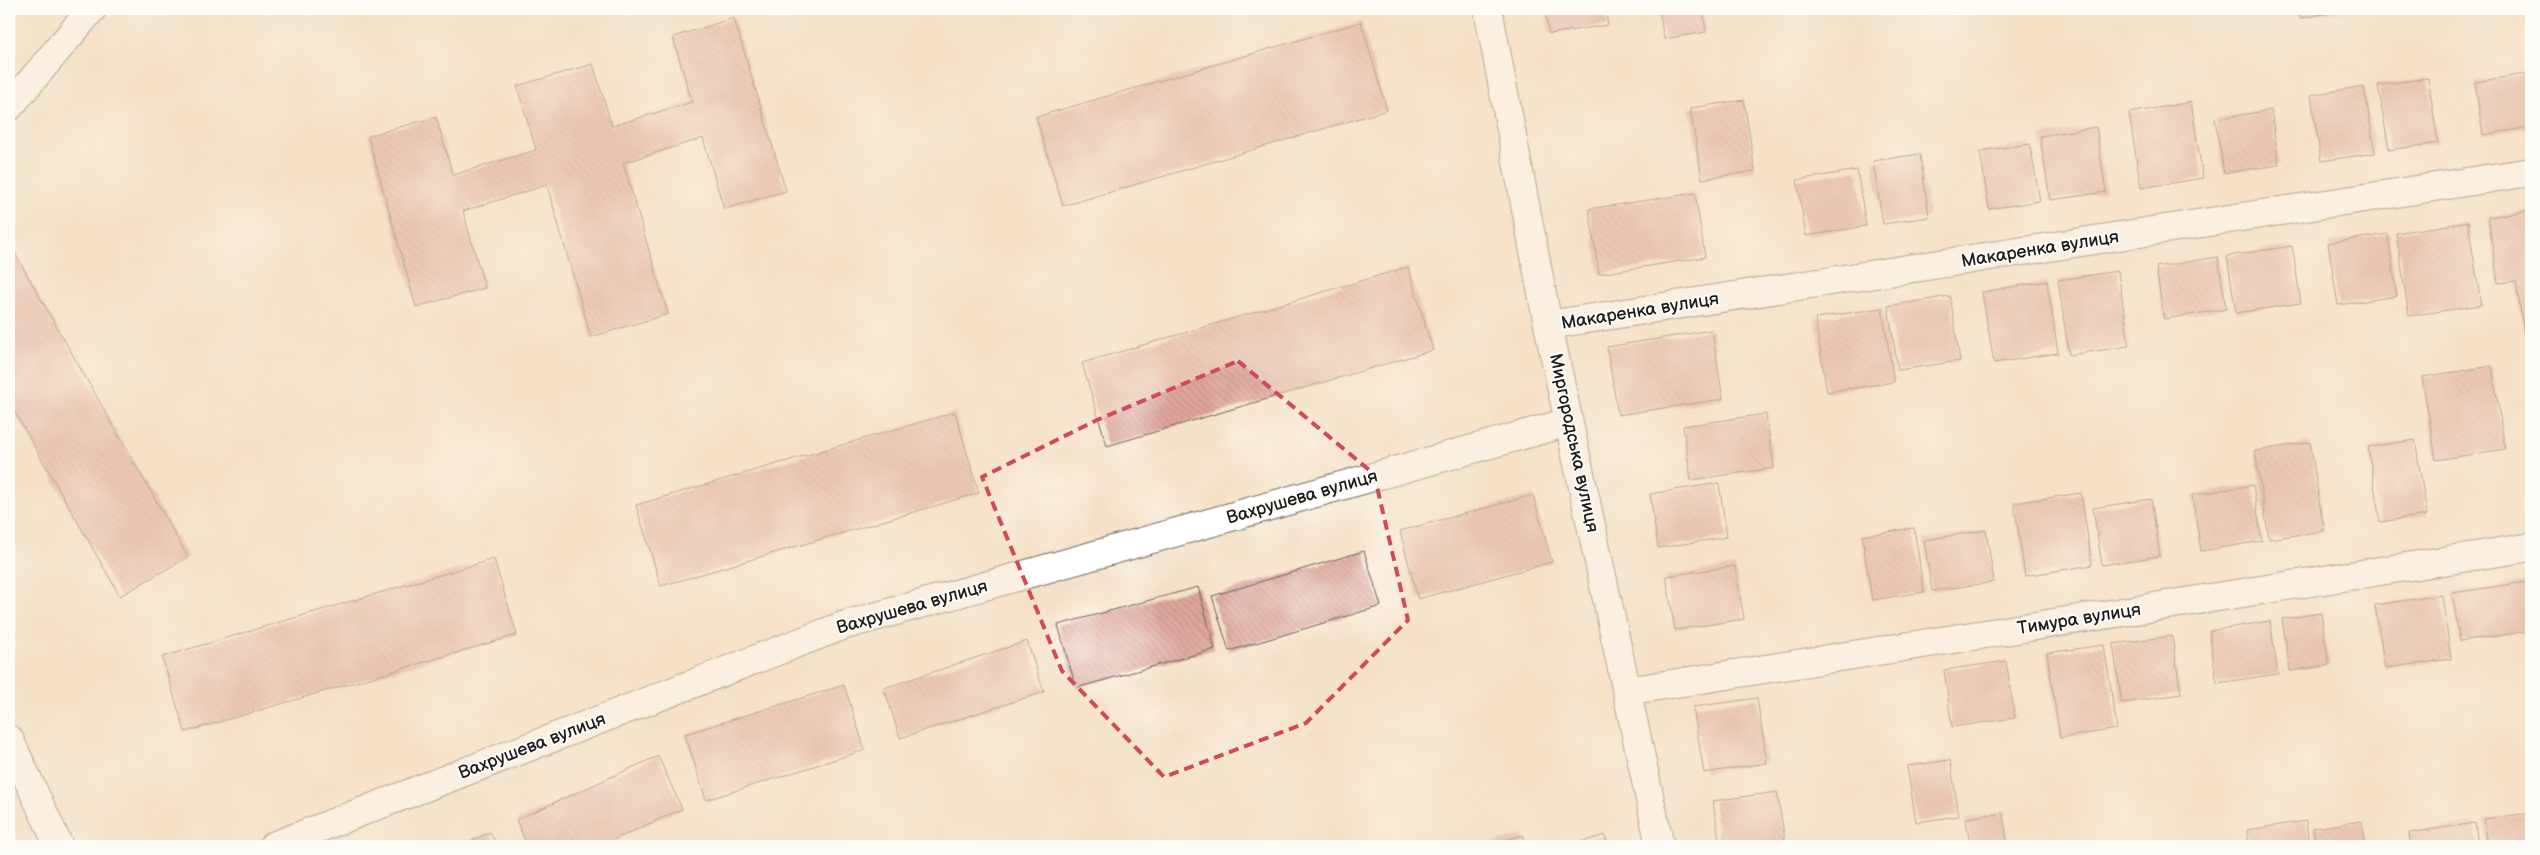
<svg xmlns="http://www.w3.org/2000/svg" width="2540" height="855" viewBox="0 0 2540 855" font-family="'Balsamiq Sans',sans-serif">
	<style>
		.building { fill: url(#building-back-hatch) }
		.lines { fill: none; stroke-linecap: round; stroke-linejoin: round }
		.minor-casing { stroke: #686158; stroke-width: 30 }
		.minor { stroke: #fff; stroke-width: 28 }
		.marked { fill: none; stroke: #d1495b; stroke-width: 4; stroke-dasharray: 10 6; stroke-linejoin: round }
		.labels { text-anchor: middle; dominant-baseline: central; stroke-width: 4; stroke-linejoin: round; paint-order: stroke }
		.street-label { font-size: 18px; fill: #1c1c1c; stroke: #fdfcf7 }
	</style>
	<defs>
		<pattern id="building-back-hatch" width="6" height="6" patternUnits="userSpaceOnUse" patternTransform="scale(1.25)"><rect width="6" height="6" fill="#dfa69c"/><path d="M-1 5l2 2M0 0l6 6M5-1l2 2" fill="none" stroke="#bf8e86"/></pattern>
	</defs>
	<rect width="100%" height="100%" fill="#fdfcf7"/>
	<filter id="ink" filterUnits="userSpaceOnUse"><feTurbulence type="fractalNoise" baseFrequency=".02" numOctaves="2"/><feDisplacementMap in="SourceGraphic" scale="10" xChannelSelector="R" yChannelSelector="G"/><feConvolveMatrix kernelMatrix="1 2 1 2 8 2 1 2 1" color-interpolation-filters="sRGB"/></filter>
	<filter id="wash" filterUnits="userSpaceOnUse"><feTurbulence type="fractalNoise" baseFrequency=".0096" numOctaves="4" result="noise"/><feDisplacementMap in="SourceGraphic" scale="20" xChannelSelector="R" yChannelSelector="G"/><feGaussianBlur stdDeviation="1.12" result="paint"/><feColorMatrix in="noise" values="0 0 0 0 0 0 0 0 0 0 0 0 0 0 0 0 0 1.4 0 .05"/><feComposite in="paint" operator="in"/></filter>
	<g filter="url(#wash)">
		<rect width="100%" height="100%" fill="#f5e1c7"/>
		<g id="blocks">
			<path class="building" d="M1545 9H1605L1608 25 1549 34Z
				M1659 9H1703L1706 32 1664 39Z
				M2298 9H2348V10L2300 18Z
				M734 18 786 191 724 209 703 138 623 163 668 314 591 337 547 185 463 211 485 288 416 307 368 136 436 117 453 175 536 150 517 86 593 64 612 126 692 102 673 37Z
				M1361 22 1387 110 1063 206 1036 117Z
				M2531 73V127L2483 135 2475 82Z
				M2428 78 2438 143 2389 150 2378 85Z
				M2364 86 2375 153 2321 161 2311 95Z
				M1744 100 1755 171 1702 179 1690 108Z
				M2191 102 2203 178 2141 188 2129 113Z
				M2271 110 2279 165 2224 173 2215 119Z
				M2096 127 2106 192 2050 200 2040 136Z
				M2030 144 2040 201 1989 209 1980 151Z
				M1920 154 1929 217 1883 224 1873 161Z
				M1857 170 1866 226 1806 236 1797 180Z
				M1695 193 1705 257 1599 274 1589 209Z
				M2531 210V333L2524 334 2516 281 2498 283 2488 217Z
				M2468 222 2481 305 2409 316 2396 233Z
				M2388 234 2397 296 2338 305 2328 243Z
				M9 243 188 557 120 596 9 402Z
				M2292 246 2301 303 2236 313 2227 256Z
				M2218 257 2226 309 2164 319 2156 267Z
				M1408 267 1433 350 1107 446 1082 363Z
				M2118 271 2129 346 2069 355 2058 280Z
				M2047 281 2058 353 1994 363 1982 292Z
				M1950 296 1960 361 1898 370 1888 306Z
				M1882 308 1894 382 1827 392 1815 318Z
				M1712 330 1723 399 1618 415 1607 347Z
				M2492 366 2505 449 2436 460 2422 377Z
				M955 412 979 493 661 586 636 505Z
				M1766 414 1774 468 1691 480 1683 426Z
				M2415 440 2427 515 2380 522 2368 447Z
				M2310 442 2324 531 2269 539 2255 451Z
				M1719 483 1727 537 1658 548 1650 494Z
				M2253 485 2262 541 2201 551 2192 495Z
				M2081 493 2092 565 2025 576 2014 503Z
				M1533 495 1552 562 1418 599 1400 531Z
				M2151 499 2160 556 2102 565 2093 508Z
				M1914 528 1924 592 1872 600 1862 536Z
				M1986 530 1994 582 1932 591 1924 540Z
				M1364 551 1381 606 1229 651 1212 596Z
				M494 559 517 635 185 732 162 657Z
				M1735 566 1744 619 1675 630 1666 576Z
				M2527 582 2531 631 2460 641 2452 593Z
				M1198 587 1215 649 1076 688 1058 625Z
				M2442 595 2451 659 2385 668 2375 605Z
				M2321 613 2329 665 2290 671 2282 619Z
				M2270 621 2278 674 2217 683 2209 631Z
				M2172 636 2181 694 2122 703 2113 644Z
				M1027 641 1044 692 900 738 884 688Z
				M2104 645 2117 729 2060 738 2047 653Z
				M2006 661 2015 718 1952 727 1944 670Z
				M844 685 865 750 706 800 685 734Z
				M1757 698 1767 763 1704 773 1693 707Z
				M658 756 682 809 600 846H528L516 820Z
				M1950 760 1959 816 1916 822 1907 766Z
				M1777 792 1786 846H1720L1713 801Z
				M2003 813 2008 846H1970L1966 818Z
				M2531 813V846H2488L2484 819Z
				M2306 821 2309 846H2249L2247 830Z
				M2362 821 2366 846H2316L2313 828Z
				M2475 823 2478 846H2411L2409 833Z
				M490 832 497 846H460Z
				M1523 835 1526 846H1493L1492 843Z
				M1605 835 1608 846H1567Z"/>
		</g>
	</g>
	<g filter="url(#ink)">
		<use href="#blocks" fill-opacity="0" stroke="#686158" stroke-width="1"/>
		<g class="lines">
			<g class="minor-casing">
				<path id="minor" d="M1488 9 1548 325 1660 846
					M9 107 92 9
					M1548 325 2531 172
					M1627 691 2531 547
					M9 739 59 846
					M273 846 842 626 1569 422"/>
			</g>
			<use href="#minor" class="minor"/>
		</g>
	</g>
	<path d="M0 0H2540V855H0ZM1238 361 1374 474 1408 620 1306 723 1164 777 1062 671 982 477 1097 420Z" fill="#f5e1c7" fill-opacity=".55" fill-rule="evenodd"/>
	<path class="marked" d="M1238 361 1374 474 1408 620 1306 723 1164 777 1062 671 982 477 1097 420Z"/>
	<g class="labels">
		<g class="street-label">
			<text transform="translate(2040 249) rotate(-9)">Макаренка вулиця</text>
			<text transform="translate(1640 311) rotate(-9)">Макаренка вулиця</text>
			<text transform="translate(1574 443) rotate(78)">Миргородська вулиця</text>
			<text transform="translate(1302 497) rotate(-16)">Вахрушева вулиця</text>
			<text transform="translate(912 607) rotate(-16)">Вахрушева вулиця</text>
			<text transform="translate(2079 619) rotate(-9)">Тимура вулиця</text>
			<text transform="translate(532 746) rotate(-21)">Вахрушева вулиця</text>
		</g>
	</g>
	<rect width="2540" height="855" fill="none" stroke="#fdfcf7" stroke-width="30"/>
</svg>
